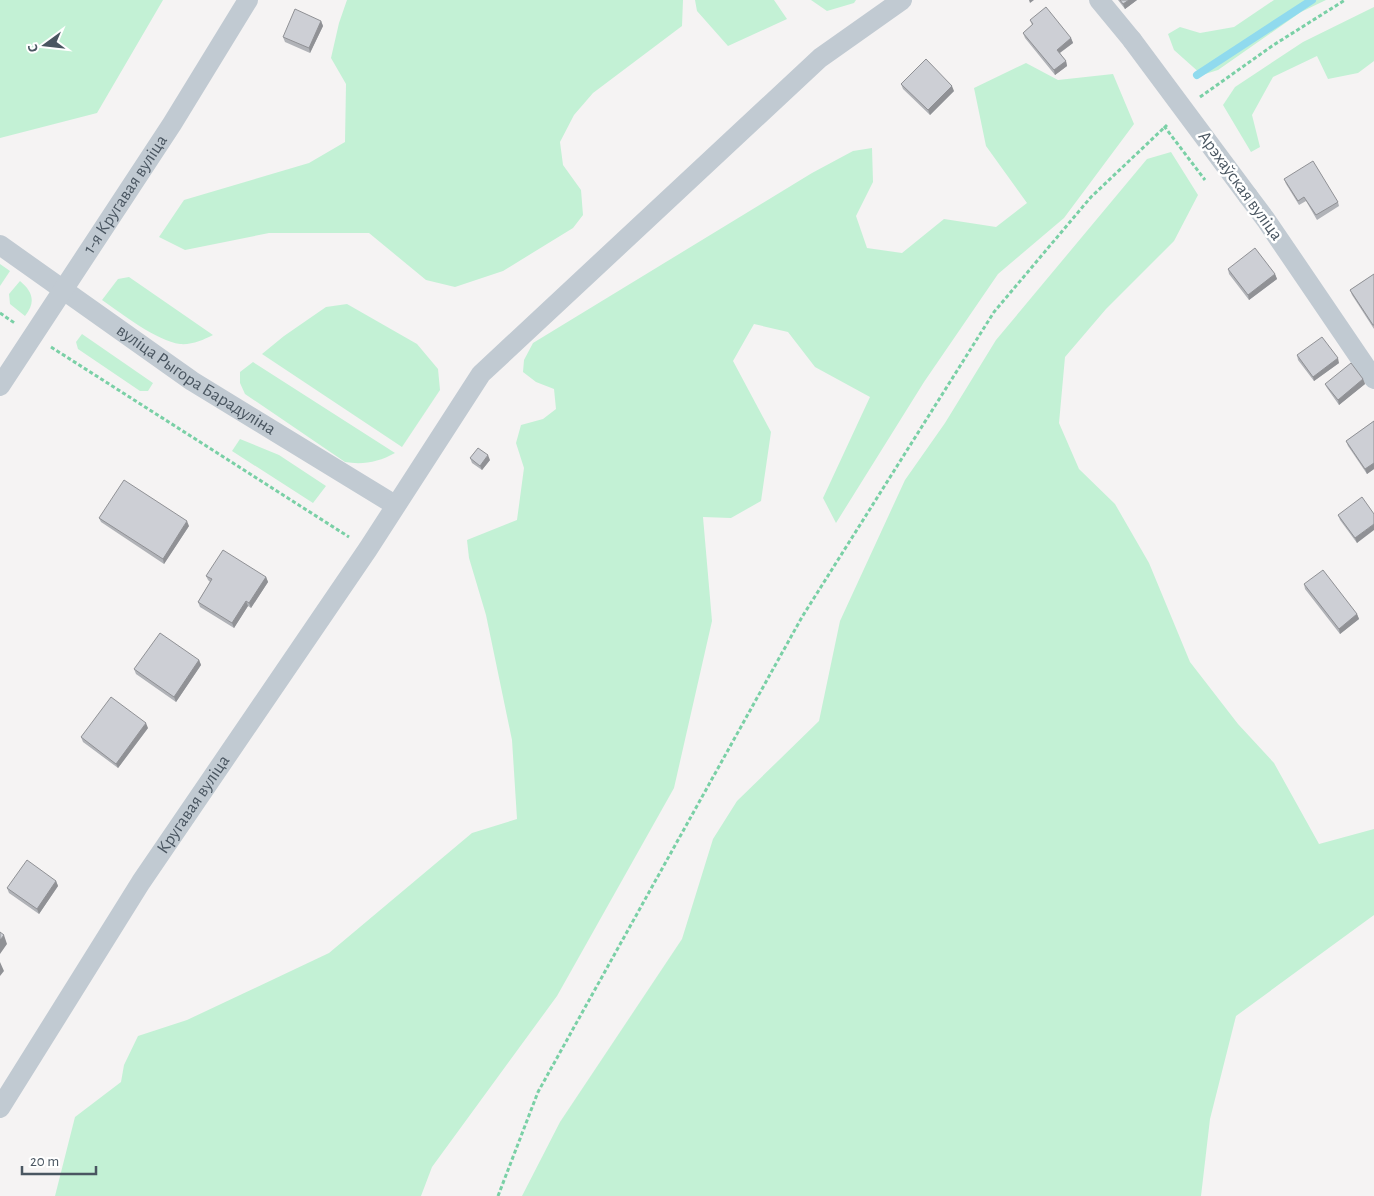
<svg xmlns="http://www.w3.org/2000/svg" width="1374" height="1196" viewBox="0 0 1374 1196" font-family="'Alegreya Sans',sans-serif">
	<style>
		.green { fill: #c3f1d5 }
		.lines { fill: none; stroke-linecap: round; stroke-linejoin: round }
		.stream { stroke: #90daee; stroke-width: 8 }
		.path { stroke: #7ad0a6; stroke-width: 3; stroke-dasharray: 4 2.5; stroke-linecap: butt }
		.minor { stroke: #c1cad2; stroke-width: 20 }
		.minor-bridge { stroke: #c1cad2; stroke-width: 20 }
		.wall { fill: #b0b2b7 }
		.shaded-wall { fill: #909195 }
		.building { fill: #cdcfd5; stroke: #909195 }
		.labels { text-anchor: middle; dominant-baseline: central; stroke-width: 5; stroke-linejoin: round; paint-order: stroke }
		.street-label { font-size: 18px; fill: #4a5661; stroke: #fff }
	</style>
	<rect width="100%" height="100%" fill="#f5f3f3"/>
	<path class="green" d="M0 0H163L97 113 0 138Z
		M347 0H683L682 26 593 93 574 115 560 142 563 165 581 190 583 215 573 228 503 271 455 287 426 280 369 233H269L185 250 159 237 184 200 309 163 345 142 346 84 331 58 339 23Z
		M695 0H774L787 19 728 46 697 11Z
		M811 0H856L854 3 827 11Z
		M1274 0H1326L1301 12 1218 70 1202 75 1174 50 1168 34 1180 27 1200 33 1234 27Z
		M1374 7V61L1358 73 1328 79 1317 56 1273 77 1252 115 1260 147 1251 152 1223 105 1235 87 1303 42Z
		M1026 63 1058 80 1113 74 1134 124 1064 218 998 274 924 382 836 523 823 498 870 397 815 367 788 332 754 324 733 361 771 432 761 501 731 518 703 517 712 621 674 788 557 996 432 1167 421 1196H55L75 1117 121 1082 124 1065 138 1036 187 1020 329 953 472 833 517 819 512 740 486 615 469 558 467 540 517 520 524 468 516 443 521 425 543 419 556 409 554 389 536 382 523 372 524 360 533 343 812 173 853 151 872 148 873 182 856 216 867 248 902 253 944 219 996 227 1027 203 986 146 974 88Z
		M1171 152 1198 195 1174 241 1106 309 1065 357 1059 423 1079 469 1115 504 1149 563 1190 662 1238 724 1274 763 1319 844 1374 829V915L1236 1016 1210 1119 1201 1196H522L560 1122 682 939 713 839 737 801 819 721 840 621 905 480 945 423 996 340 1147 159Z
		M0 264 10 271 0 286Z
		M129 277 213 335C203 340 192 345 180 344 157 341 122 314 102 300L118 279Z
		M20 281C33 292 36 302 25 316L10 304 9 294Z
		M347 304 417 344 438 369 440 390 402 447 262 354 284 336 326 307Z
		M82 334 153 383 148 391H140L78 349 76 342Z
		M253 362 395 453C379 462 363 465 345 462L245 394 240 383V372Z
		M240 439 279 455 326 486 313 503 232 451Z"/>
	<g class="lines">
		<path class="stream" d="M1197 75 1312 0"/>
		<path class="path" d="M1200 97 1272 46 1345 0
			M1164 126 1205 180
			M0 313 16 324
			M51 347 349 537
			M498 1196 538 1092 802 617 994 312 1091 197 1167 125"/>
		<g class="minor">
			<path d="M1099 0 1132 40"/>
			<path d="M1248 196 1266 220 1374 379"/>
			<path id="s1" d="M0 245 192 381 395 505"/>
			<path id="s2" d="M0 386 172 124 248 0"/>
			<path id="s3" d="M0 1108 141 882 368 549 481 374 820 58 902 0"/>
		</g>
		<path class="minor-bridge" d="M1132 40 1248 196"/>
	</g>
	<path class="wall" d="M1118 0H1137L1125 9Z
		M1030 20 1071 38 1073 43 1060 53 1066 61 1067 66 1055 75 1025 38 1023 33 1032 25Z
		M321 21 323 26 310 53 285 42 283 37Z
		M901 84 954 91 930 115 903 89Z
		M1284 179 1338 202 1339 206 1317 220 1306 201 1299 205 1286 184Z
		M1228 269 1275 274 1277 279 1249 300 1229 274Z
		M1374 274V329L1352 295 1350 290Z
		M1297 355 1339 363 1314 381 1298 360Z
		M1363 379 1365 384 1339 405 1327 388 1325 384Z
		M1374 421V469L1367 474 1348 446 1346 441Z
		M470 458 490 460 482 470 472 463Z
		M1374 514 1357 543 1340 520 1338 515Z
		M99 518 189 526 164 564 101 522Z
		M206 576 266 577 268 582 251 608 248 606 234 628 200 607 198 602 210 582 208 580Z
		M1304 584 1357 614 1359 619 1340 634 1305 589Z
		M199 660 201 665 176 702 136 674 134 669Z
		M148 728 118 768 83 742 81 737Z
		M56 881 58 886 39 914 9 893 7 888Z"/>
	<path class="shaded-wall" d="M1029 0H1034L1030 3Z
		M1129 0H1137L1125 9 1123 4Z
		M321 21 323 26 310 53 309 48Z
		M1071 38 1073 43 1058 54 1057 50Z
		M1066 61 1067 66 1055 75 1054 70Z
		M952 86 954 91 930 115 928 110Z
		M1275 274 1277 279 1249 300 1248 295Z
		M1338 358 1339 363 1314 381 1313 377Z
		M1363 379 1365 384 1339 405 1338 400Z
		M488 455 490 460 482 470 480 466Z
		M1374 463V469L1367 474 1365 469Z
		M187 521 189 526 164 564 163 559Z
		M1374 524V530L1357 543 1355 538Z
		M266 577 268 582 251 608 249 603Z
		M246 601 248 606 234 628 232 623Z
		M1357 614 1359 619 1340 634 1339 629Z
		M199 660 201 665 176 702 174 697Z
		M146 723 148 728 118 768 116 764Z
		M56 881 58 886 39 914 37 909Z
		M4 935 7 944 0 954V940Z
		M0 962 4 971 0 976Z"/>
	<path class="building" d="M1120 0H1129L1123 4Z
		M1046 7 1071 38 1057 50 1066 61 1054 70 1023 33 1033 24 1030 20Z
		M295 9 321 21 309 48 283 37Z
		M926 59 952 86 928 110 901 84Z
		M1313 161 1338 202 1316 215 1304 197 1298 201 1284 179Z
		M1255 248 1275 274 1248 295 1228 269Z
		M1374 274V325H1373L1350 290Z
		M1322 337 1338 358 1313 377 1297 355Z
		M1351 363 1363 379 1338 400 1325 384Z
		M1374 421V463L1365 469 1346 441Z
		M478 448 488 455 480 466 470 458Z
		M124 480 187 521 163 559 99 518Z
		M1362 497 1374 514V524L1355 538 1338 515Z
		M223 550 266 577 249 603 246 601 232 623 198 602 212 579 206 576Z
		M1323 570 1357 614 1339 629 1304 584Z
		M160 633 199 660 174 697 134 669Z
		M111 697 146 723 116 764 81 737Z
		M27 860 56 881 37 909 7 888Z
		M0 932 4 935 0 940Z"/>
	<g class="labels">
		<g class="street-label">
			<text transform="translate(1240 186) rotate(54)">Арэхаўская вуліца</text>
			<text stroke="none"><textPath href="#s2" startOffset="229">1-я Кругавая вуліца</textPath></text>
			<text stroke="none"><textPath href="#s1" startOffset="238">вуліца Рыгора Барадуліна</textPath></text>
			<text stroke="none"><textPath href="#s3" startOffset="360">Кругавая вуліца</textPath></text>
		</g>
	</g>
	<g transform="translate(45 45) rotate(255)" stroke="#ffffff" stroke-width="4" paint-order="stroke">
	<path d="M0-4L9 19L0 12L-9 19Z" fill="#4a5661"/>
	<text y="-8" font-size="14" font-weight="bold" text-anchor="middle" fill="#4a5661">С</text>
	</g>
	<path d="M22 1166v8h74v-8" fill="none" stroke="#4a5661" stroke-width="2.5"/>
	<text x="30" y="1166" font-size="15" fill="#4a5661" stroke="#ffffff" stroke-width="4" paint-order="stroke">20 m</text>
</svg>
